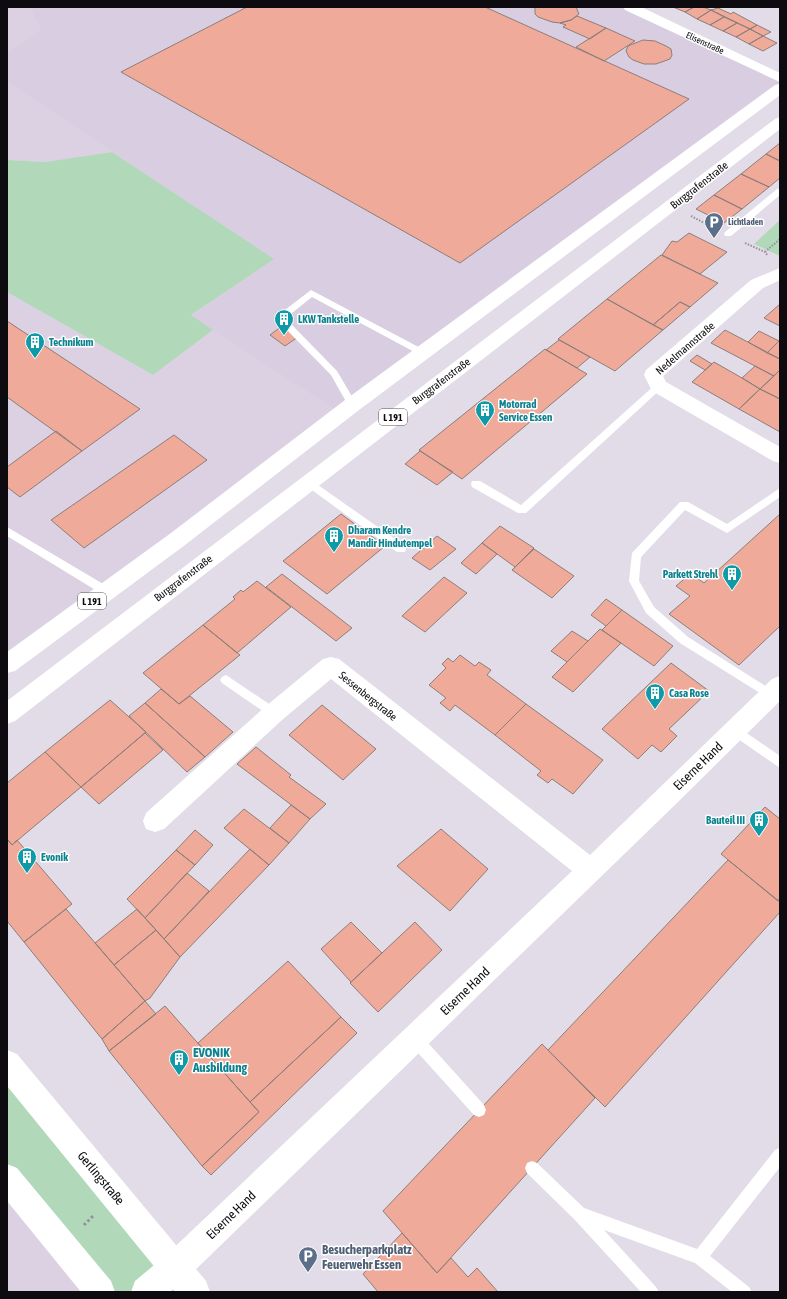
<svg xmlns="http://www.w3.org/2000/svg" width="787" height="1299" viewBox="0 0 787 1299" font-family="'Asap Condensed',sans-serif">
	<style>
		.built { fill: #d9cee1 }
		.industrial { fill: #dcd0e3 }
		.green { fill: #b1d9b9 }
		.building { fill: #f0aa99; stroke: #8c7e7a }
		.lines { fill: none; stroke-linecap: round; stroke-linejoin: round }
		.path-far1 { stroke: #949099; stroke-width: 2; stroke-dasharray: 1.5 1.5; stroke-linecap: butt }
		.path { stroke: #949099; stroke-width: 3; stroke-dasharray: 2.5 2.5; stroke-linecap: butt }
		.service { fill: #fff; fill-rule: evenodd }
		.minor { fill: #fff; fill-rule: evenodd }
		.tertiary { fill: #fff; fill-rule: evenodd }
		.secondary { fill: #fff; fill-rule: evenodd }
		.primary { fill: #fff; fill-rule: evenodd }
		.labels { text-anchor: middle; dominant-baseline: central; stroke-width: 3; stroke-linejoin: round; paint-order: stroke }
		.far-street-label { font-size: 9px; fill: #0d0b0f; stroke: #fff }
		.far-service-label { font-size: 9px; font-weight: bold; fill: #4e5e75; stroke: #fff; text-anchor: start }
		.shield { fill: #fff; stroke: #565457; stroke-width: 1 }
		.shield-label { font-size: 10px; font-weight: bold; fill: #0d0b0f }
		.street-label { font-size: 11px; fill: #0d0b0f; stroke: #fff }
		.culture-label { font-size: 11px; font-weight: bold; fill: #0d838f; stroke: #fff; text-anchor: start }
		.near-street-label { font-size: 13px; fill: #0d0b0f; stroke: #fff }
		.near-culture-label { font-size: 13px; font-weight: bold; fill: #0d838f; stroke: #fff; text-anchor: start }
		.near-service-label { font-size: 13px; font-weight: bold; fill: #4e5e75; stroke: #fff; text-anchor: start }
	</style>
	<rect width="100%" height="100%" fill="#e2dce8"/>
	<path class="built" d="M29 7H627L780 82 762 98 340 413 190 316 273 259 7 82V52L41 30Z"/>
	<path class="industrial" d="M7 7H29L41 30 7 52Z
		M7 82 112 152 45 162 7 160Z
		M7 292 153 375 213 330 340 413 7 662Z
		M7 1178 100 1292H7Z"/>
	<path class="green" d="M112 152 274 259 191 315 213 330 153 375 7 292V160L45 162Z
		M780 220V256L754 244Z
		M7 1066 193 1292H101L7 1177Z"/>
	<path class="building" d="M247 7H485L689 99 460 263 121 72Z
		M535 7H576L579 14 571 20 560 23 552 22 538 17 535 14Z
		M673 7H694L685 12Z
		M694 7H703L711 10 697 19 685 12Z
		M718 8 731 14 733 12 757 25 750 29 711 10Z
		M711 10 724 17 710 25 697 19Z
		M577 16 606 28 590 39 563 27 566 25 560 23 571 20Z
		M724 17 737 23 723 31 710 25Z
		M737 23 750 29 736 37 723 31Z
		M757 25 771 32 763 36 750 29Z
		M606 28 635 41 604 61 576 47Z
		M750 29 763 36 749 44 736 37Z
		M763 36 777 43 763 51 749 44Z
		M643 40 655 41 666 46 671 49 672 55 670 59 656 64H644L633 60 629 57 626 51 628 46Z
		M780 143V161L766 154Z
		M766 154 780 161V178L769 187 741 174Z
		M741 174 769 187 742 209 714 195Z
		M714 195 742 209 724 223 696 209Z
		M689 233 727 252 700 274 662 255 672 241 677 242Z
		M661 255 718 283 690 307 680 302 653 325 607 299Z
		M607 299 663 330 615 371 558 339Z
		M680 302 690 307 663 330 653 325Z
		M780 304V326L764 318Z
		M7 321 140 409 82 451 7 397Z
		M282 326 298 337 285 346 270 335Z
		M725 330 780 359V370L774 376 711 343Z
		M759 331 779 341 767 353 748 342Z
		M559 340 590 357 577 368 546 350Z
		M780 340V359L767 353Z
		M545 349 587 374 462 479 419 450Z
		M697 355 712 364 705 370 690 361Z
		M714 362 742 378 760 389 739 409 692 382Z
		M755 366 774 376 760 389 742 378Z
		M780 370V399L760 389Z
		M760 389 780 399V432L739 409Z
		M56 431 82 451 20 497 7 487V467Z
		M174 435 207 460 84 548 51 520Z
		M420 451 453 472 437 485 405 464Z
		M341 514 385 546 327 594 283 561Z
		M780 514V626L739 665 669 614 690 596 676 586 689 575H693L704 583Z
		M500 526 534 548 515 567 482 543Z
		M437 536 456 549 430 570 412 558Z
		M482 543 497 554 476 574 461 563Z
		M534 549 574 576 552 598 512 570Z
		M282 574 334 614 352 628 336 641 266 587Z
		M444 577 467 593 425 632 402 616Z
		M257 581 291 607 237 653 203 625 235 599 233 597 241 590 243 592Z
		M606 599 622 610 606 626 591 615Z
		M622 610 673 646 654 666 602 630Z
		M203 625 240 655 179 704 143 673Z
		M600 629 621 643 573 692 552 677Z
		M572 631 588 641 567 662 551 651Z
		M460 655 475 666 479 662 491 670 487 675 526 704 495 735 455 705 450 711 440 703 446 698 429 685 446 668 442 664 448 658 453 662Z
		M671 663 709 691 669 729 677 736 661 752 652 745 638 759 602 729Z
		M161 689 179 704 190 696 233 732 205 757 145 703Z
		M110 700 146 732 81 787 45 752Z
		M145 703 205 757 187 772 129 716Z
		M526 704 603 760 573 794 552 779 548 783 537 775 541 771 495 735Z
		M322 705 376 749 343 780 289 735Z
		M145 733 163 750 99 804 81 787Z
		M256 747 291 775 289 777 326 804 310 819 237 764Z
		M45 752 81 787 12 845 7 839V783Z
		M291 805 310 819 289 843 270 828Z
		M765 807 780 819V898L778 901 721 854Z
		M244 809 289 843 269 865 224 828Z
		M441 829 488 869 450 911 397 866Z
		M195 830 213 845 195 865 176 850Z
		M7 839 12 845 17 840 72 904 24 942 7 921Z
		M250 849 269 865 180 957 164 939Z
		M176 850 195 865 145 918 127 899Z
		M728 860 780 902V912L605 1107 548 1050Z
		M187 873 209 891 164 939 145 918Z
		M66 909 145 1001 102 1039 24 942Z
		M137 909 156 930 114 965 95 943Z
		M351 922 382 953 351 982 321 949Z
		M415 922 442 950 378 1012 350 983Z
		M156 930 180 957 150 998 145 1001 114 965Z
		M288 961 341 1017 250 1102 198 1043Z
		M145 1001 156 1014 109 1051 102 1039Z
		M165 1006 259 1112 202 1166 109 1051Z
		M341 1017 357 1033 211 1175 202 1166 259 1112 250 1102Z
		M542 1044 595 1098 437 1273 383 1211Z
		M402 1233 437 1273 451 1258 468 1277 477 1268 498 1292H378L363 1274Z"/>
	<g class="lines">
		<path class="path-far1" d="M691 216 712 227
			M745 243 765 252 768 256
			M765 252 780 239"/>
		<path class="path" d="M84 1225 93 1216"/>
		<path class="service" d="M777 189H780V195L731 236H725L724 234 725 232Z
			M311 290 426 351 428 353 423 356 420 355 312 297 292 313 291 324 337 371 357 405 355 407H349L331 375 282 325 285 310Z
			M659 383 664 386 662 388 526 513H518L472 487 471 484 472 481H480L521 505 656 384Z
			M308 478 405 546 406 549 405 552H397L305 485 303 482 305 479Z
			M780 488V497L727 533 685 510 641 557 639 581 654 607 688 637 775 692 777 695 775 698 771 700 680 643 646 613 629 581 632 553 680 502H688L727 524Z
			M7 527 110 588 111 591 110 594 106 595 102 594 7 536Z
			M226 675 278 710 280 713 278 716 274 718 270 716 222 683 220 680 222 677Z
			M735 725 780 756V768L731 734 729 730 731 726Z
			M415 1032 420 1034 484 1105 486 1110 484 1115 479 1117 474 1115 410 1044 408 1039 410 1034Z
			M780 1148V1167L710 1256 749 1287 752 1292H732L695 1263 604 1230 656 1287 659 1292H641L574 1219 527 1173 525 1168 527 1163 532 1161 537 1163 584 1208 697 1249 775 1150Z"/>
		<path class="minor" d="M780 268V280L763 288 663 376 666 382 780 447V463L773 461 652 391 644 375 646 370 751 280Z
			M331 657 339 659 590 855 772 679 780 676V701L679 801 187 1278 170 1292H131L135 1281 165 1256 572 871 331 679 282 720 164 829 155 832 146 829 143 821 146 813 266 706 323 659Z"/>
		<path class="tertiary" d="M623 7H641L780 73V82L625 10Z"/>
		<path class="secondary" d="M7 1050 17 1054 206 1281 210 1292H175L7 1086Z
			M7 1164 17 1168 111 1281 115 1292H81L7 1201Z"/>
		<path class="primary" d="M780 84V95L359 410 185 545 15 671 7 673V652L171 533 345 400 775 85Z
			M780 117V129L15 721 7 724V701L775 119Z"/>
	</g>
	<defs>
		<g id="parking-pin" transform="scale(1)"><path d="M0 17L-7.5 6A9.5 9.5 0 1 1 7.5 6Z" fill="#5c6f8a" stroke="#fff"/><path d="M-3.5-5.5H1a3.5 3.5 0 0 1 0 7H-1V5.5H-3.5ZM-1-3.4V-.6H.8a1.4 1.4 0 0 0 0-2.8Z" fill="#fff"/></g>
		<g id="building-pin" transform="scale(1)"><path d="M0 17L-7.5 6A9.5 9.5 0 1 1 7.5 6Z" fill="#0f9aa8" stroke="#fff"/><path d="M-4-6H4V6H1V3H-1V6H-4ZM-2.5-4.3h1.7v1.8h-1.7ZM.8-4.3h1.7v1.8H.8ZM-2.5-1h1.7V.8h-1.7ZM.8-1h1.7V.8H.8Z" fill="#fff"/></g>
	</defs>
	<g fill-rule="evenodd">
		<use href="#parking-pin" x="714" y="222"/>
		<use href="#building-pin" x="284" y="319"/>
		<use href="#building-pin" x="35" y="342"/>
		<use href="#building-pin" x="485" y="410"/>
		<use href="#building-pin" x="334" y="536"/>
		<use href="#building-pin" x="732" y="574"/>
		<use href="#building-pin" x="655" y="693"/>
		<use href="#building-pin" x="759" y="820"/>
		<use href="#building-pin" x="27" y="857"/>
		<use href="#building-pin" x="179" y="1059"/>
		<use href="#parking-pin" x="308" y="1256"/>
	</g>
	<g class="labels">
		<g class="far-street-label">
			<text transform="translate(705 43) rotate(25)">Elisenstraße</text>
		</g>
		<g class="far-service-label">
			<text x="728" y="222">Lichtladen</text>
		</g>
		<g class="shield">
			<rect x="379" y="409" width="28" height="16" rx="3"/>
			<rect x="78" y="593" width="28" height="16" rx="3"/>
		</g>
		<g class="shield-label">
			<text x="393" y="417">L 191</text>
			<text x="92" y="601">L 191</text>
		</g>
		<g class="street-label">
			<text transform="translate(699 185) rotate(-38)">Burggrafenstraße</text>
			<text transform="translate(685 348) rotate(-41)">Nedelmannstraße</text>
			<text transform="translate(441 381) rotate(-37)">Burggrafenstraße</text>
			<text transform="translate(183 578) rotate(-37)">Burggrafenstraße</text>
			<text transform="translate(368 696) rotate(39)">Sessenbergstraße</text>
		</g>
		<g class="culture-label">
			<text x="298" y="319">LKW Tankstelle</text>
			<text x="49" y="342">Technikum</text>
			<text x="499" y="404">Motorrad<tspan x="499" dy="13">Service Essen</tspan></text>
			<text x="348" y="530">Dharam Kendre<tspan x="348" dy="13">Mandir Hindutempel</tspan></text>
			<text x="718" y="574" text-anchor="end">Parkett Strehl</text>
			<text x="669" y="693">Casa Rose</text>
			<text x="745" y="820" text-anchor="end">Bauteil III</text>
			<text x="41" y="857">Evonik</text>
		</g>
		<g class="near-street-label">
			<text transform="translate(698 766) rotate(-44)">Eiserne Hand</text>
			<text transform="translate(465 991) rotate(-44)">Eiserne Hand</text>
			<text transform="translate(101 1178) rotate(50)">Gerlingstraße</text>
			<text transform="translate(231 1215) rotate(-44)">Eiserne Hand</text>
		</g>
		<g class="near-culture-label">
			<text x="193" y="1052">EVONIK<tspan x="193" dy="15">Ausbildung</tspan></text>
		</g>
		<g class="near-service-label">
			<text x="322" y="1249">Besucherparkplatz<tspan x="322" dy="15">Feuerwehr Essen</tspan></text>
		</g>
	</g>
	<rect width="787" height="1299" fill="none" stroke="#0d0b0f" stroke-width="16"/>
</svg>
